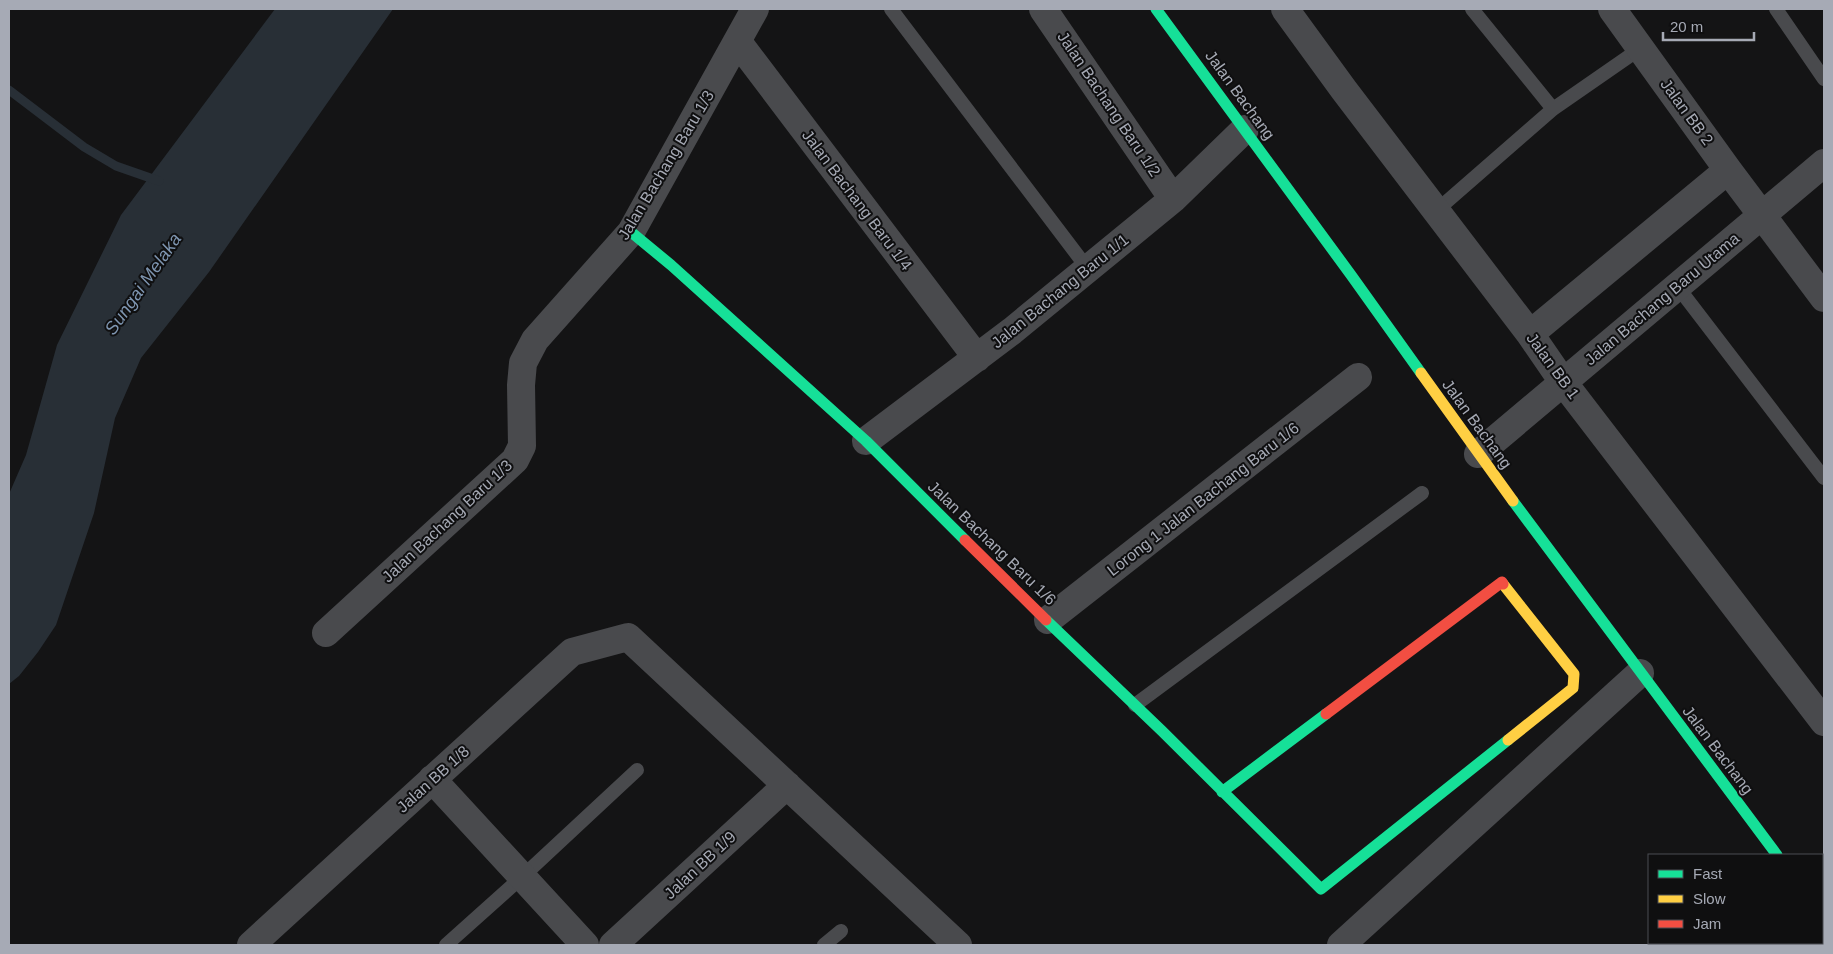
<svg xmlns="http://www.w3.org/2000/svg" width="1833" height="954" viewBox="0 0 1833 954" font-family="Helvetica,sans-serif">
	<style>
		.water { fill: #282f36 }
		.lines { fill: none; stroke-linecap: round; stroke-linejoin: round }
		.stream { stroke: #282f36; stroke-width: 9 }
		.lane { stroke: #494a4d; stroke-width: 14 }
		.street { stroke: #494a4d; stroke-width: 28 }
		.fast { stroke: #16e098; stroke-width: 11 }
		.slow { stroke: #ffcf43; stroke-width: 11 }
		.jam { stroke: #f24e42; stroke-width: 11 }
		.labels { text-anchor: middle; dominant-baseline: central; stroke-width: 4; stroke-linejoin: round; paint-order: stroke }
		.street-label { font-size: 16px; fill: #a6aab5; stroke: #0f0f10 }
		.water-label { font-size: 18px; font-style: italic; fill: #7e95b0; stroke: #0f0f10 }
	</style>
	<rect width="100%" height="100%" fill="#141415"/>
	<path class="water" d="M275 9H393L209 272 141 358 115 418 94 513 56 625 38 652 19 676 9 684V494L26 455 57 345 121 215Z"/>
	<g class="lines">
		<path class="stream" d="M9 90 84 147 116 166 159 181"/>
		<path class="lane" d="M891 9 1088 269
			M1472 9 1553 109
			M1776 9 1824 79
			M1436 211 1553 109 1641 48
			M1677 286 1824 478
			M1135 705 1422 493
			M446 945 522 877 637 770
			M824 945 841 931"/>
		<path class="street" d="M1043 9 1173 199
			M1285 9 1344 90 1530 334 1563 382 1824 722
			M1612 9 1728 170 1824 298
			M738 42 977 358
			M1530 334 1728 170
			M866 441 1012 331 1173 199 1245 129
			M1478 454 1824 163
			M1048 620 1358 377
			M326 633 515 460 522 446 521 385 523 363 535 340 631 232 755 9
			M432 779 585 945
			M251 945 572 652 628 637 958 945
			M613 945 787 785
			M1341 945 1640 673"/>
		<path class="fast" d="M1156 9 1351 275 1421 373
			M631 232 671 265 866 441 965 540
			M1513 501 1777 855
			M1046 620 1162 731 1321 889 1508 740
			M1222 792 1326 714"/>
		<path class="slow" d="M1421 373 1513 501
			M1503 584 1574 674 1573 688 1508 740
			M1822 915 1824 919"/>
		<path class="jam" d="M965 540 1046 620
			M1326 714 1502 582 1503 584"/>
	</g>
	<g class="labels">
		<g class="street-label">
			<text transform="translate(1240 95) rotate(54)">Jalan Bachang</text>
			<text transform="translate(1109 104) rotate(56)">Jalan Bachang Baru 1/2</text>
			<text transform="translate(1687 112) rotate(54)">Jalan BB 2</text>
			<text transform="translate(666 165) rotate(-59)">Jalan Bachang Baru 1/3</text>
			<text transform="translate(857 200) rotate(53)">Jalan Bachang Baru 1/4</text>
			<text transform="translate(1060 291) rotate(-39)">Jalan Bachang Baru 1/1</text>
			<text transform="translate(1662 299) rotate(-40)">Jalan Bachang Baru Utama</text>
			<text transform="translate(1553 366) rotate(54)">Jalan BB 1</text>
			<text transform="translate(1477 424) rotate(54)">Jalan Bachang</text>
			<text transform="translate(1203 499) rotate(-38)">Lorong 1 Jalan Bachang Baru 1/6</text>
			<text transform="translate(447 521) rotate(-43)">Jalan Bachang Baru 1/3</text>
			<text transform="translate(992 543) rotate(44)">Jalan Bachang Baru 1/6</text>
			<text transform="translate(1718 750) rotate(53)">Jalan Bachang</text>
			<text transform="translate(433 779) rotate(-42)">Jalan BB 1/8</text>
			<text transform="translate(700 865) rotate(-43)">Jalan BB 1/9</text>
		</g>
		<g class="water-label">
			<text transform="translate(143 284) rotate(-55)">Sungai Melaka</text>
		</g>
	</g>
	<rect width="1833" height="954" fill="none" stroke="#a6aab5" stroke-width="20"/>
	<rect x="1648" y="854" width="175" height="90" fill="#0f0f10" stroke="#4b4d52"/>
	<rect x="1658" y="870" width="25" height="8" fill="#16e098" stroke="#4b4d52"/>
	<text x="1693" y="879" font-size="15" fill="#a6aab5">Fast</text>
	<rect x="1658" y="895" width="25" height="8" fill="#ffcf43" stroke="#4b4d52"/>
	<text x="1693" y="904" font-size="15" fill="#a6aab5">Slow</text>
	<rect x="1658" y="920" width="25" height="8" fill="#f24e42" stroke="#4b4d52"/>
	<text x="1693" y="929" font-size="15" fill="#a6aab5">Jam</text>
	<path d="M1663 32v8h91v-8" fill="none" stroke="#a6aab5" stroke-width="2.5"/>
	<text x="1670" y="32" font-size="15" fill="#a6aab5" stroke="#0f0f10" stroke-width="4" paint-order="stroke">20 m</text>
</svg>
